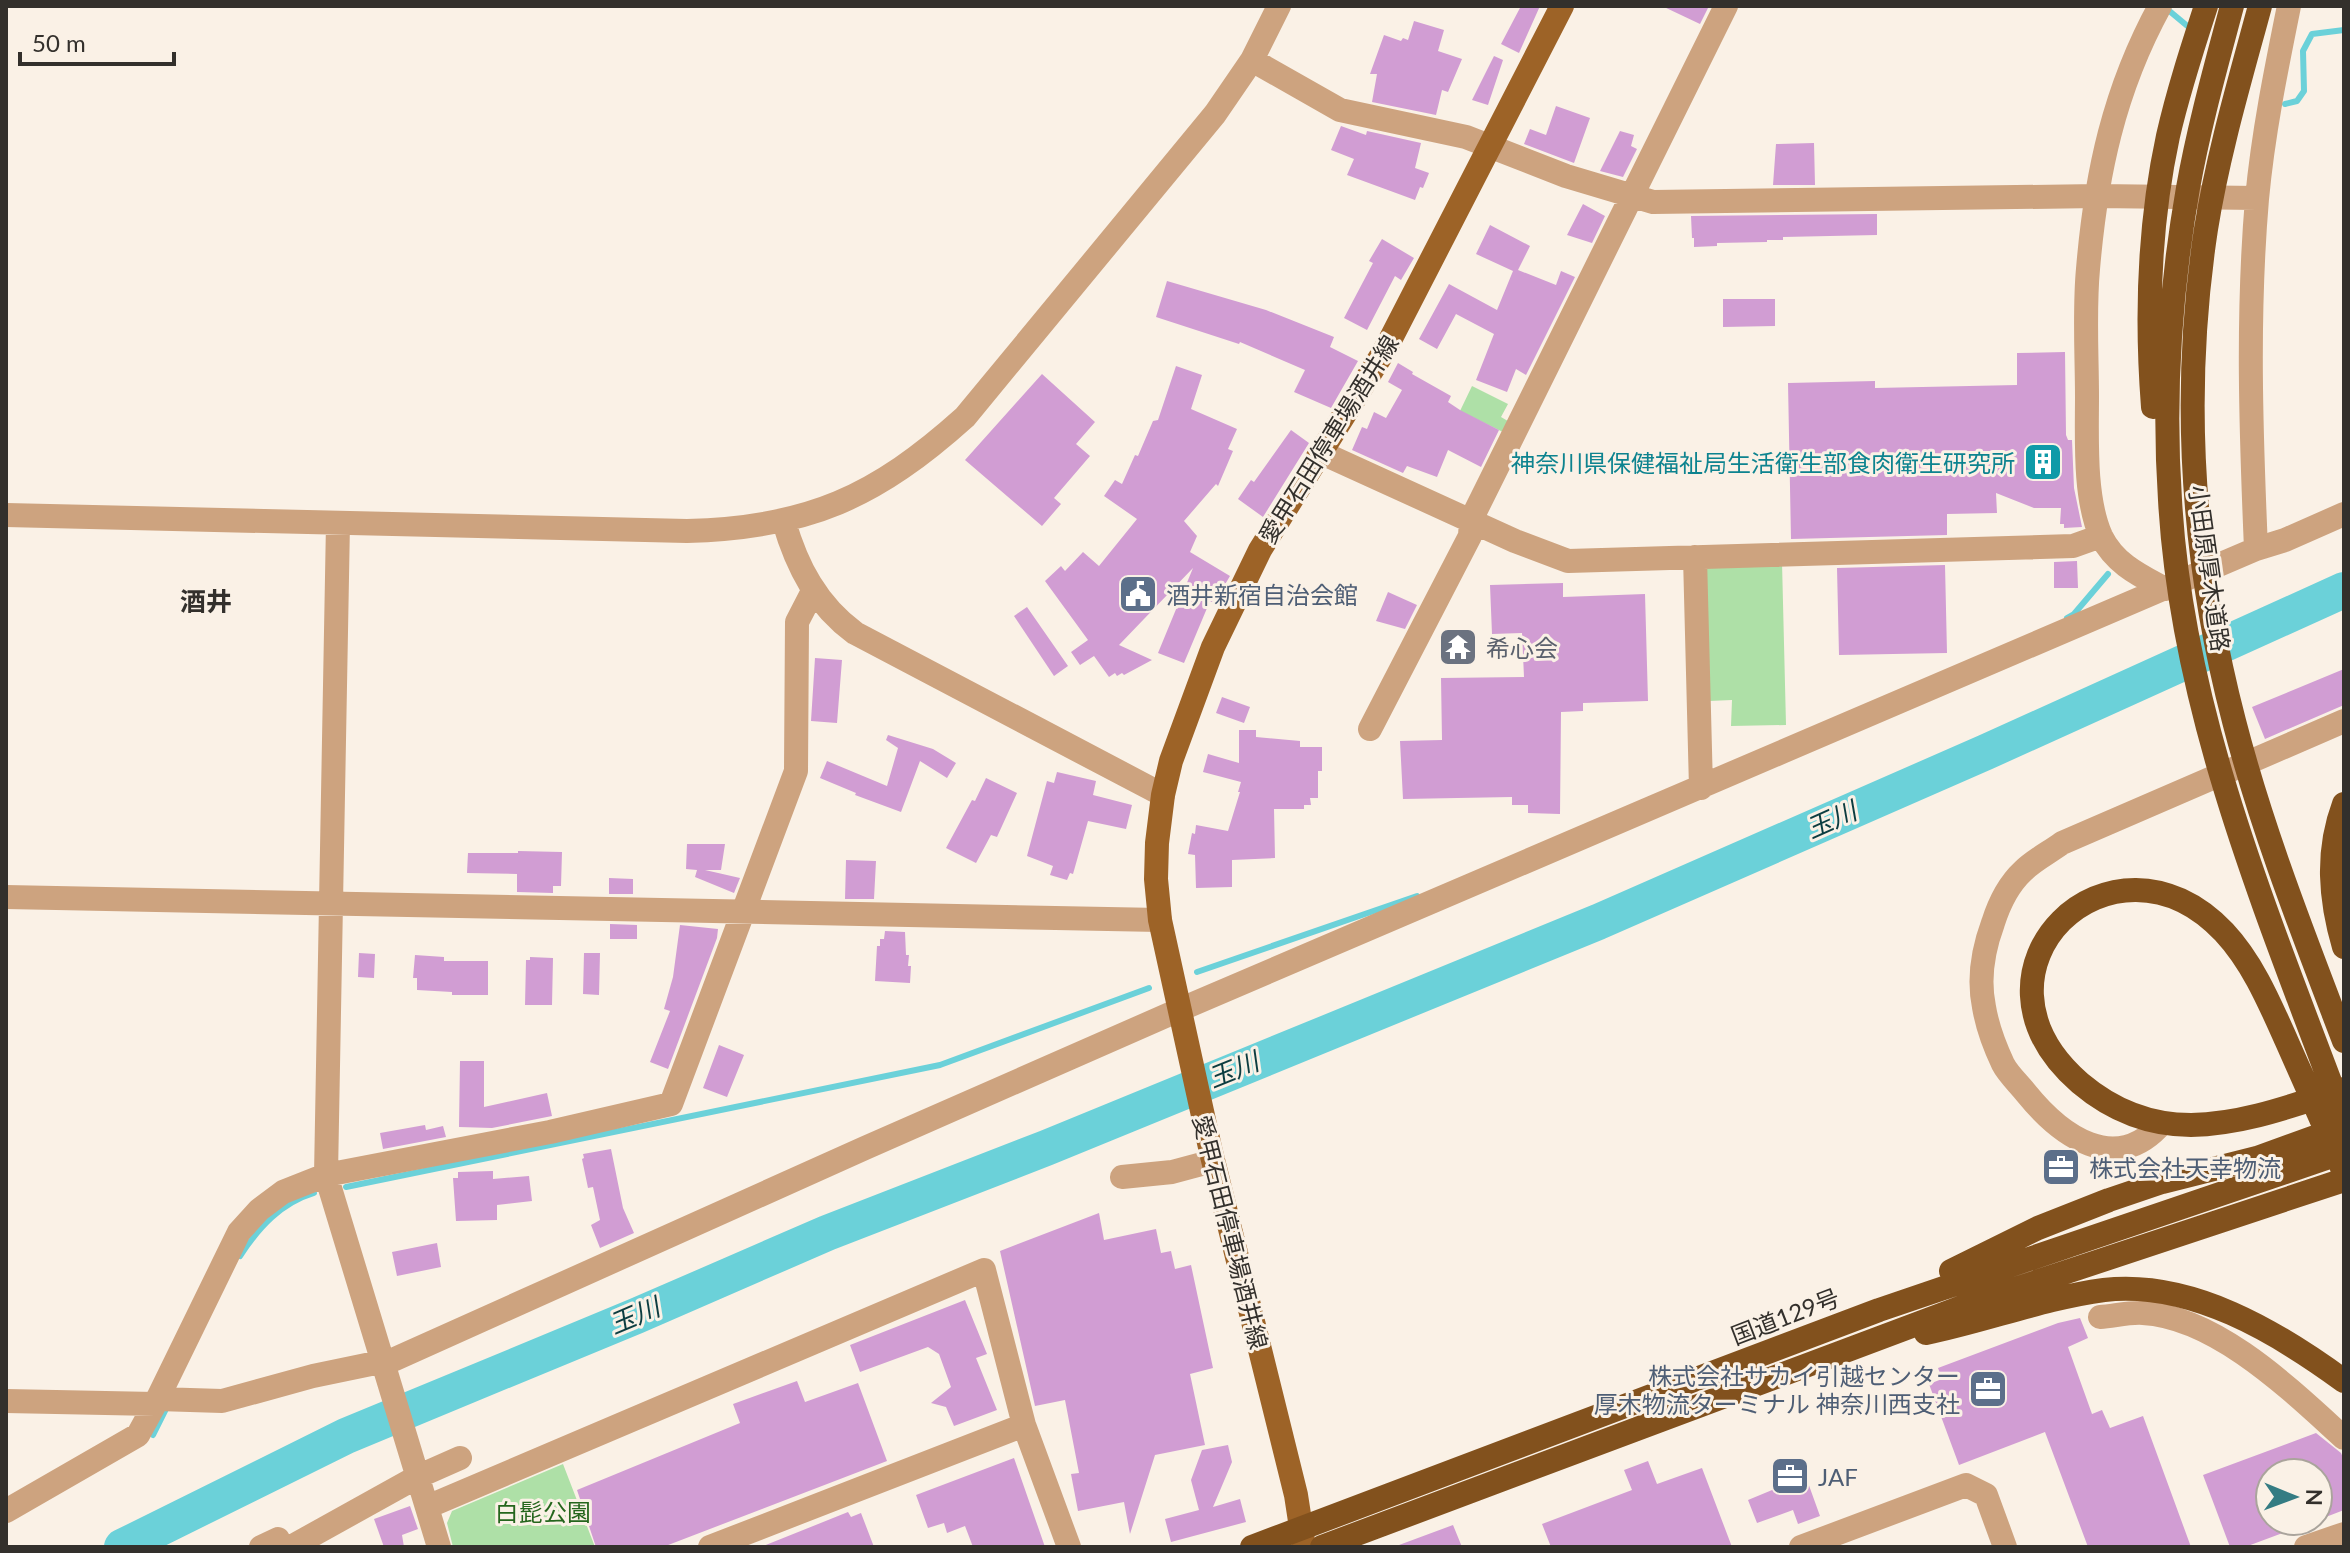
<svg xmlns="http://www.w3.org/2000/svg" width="2350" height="1553" viewBox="0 0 2350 1553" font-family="Lato,'Noto Sans JP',sans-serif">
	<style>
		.green { fill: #aee0a7 }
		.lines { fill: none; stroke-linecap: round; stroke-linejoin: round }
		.stream { stroke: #6bd1d9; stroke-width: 6 }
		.river { stroke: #6bd1d9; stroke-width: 36 }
		.building { fill: #d19dd3 }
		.minor { stroke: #cda37f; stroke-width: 24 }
		.major { stroke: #9d6327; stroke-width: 24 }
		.highway { stroke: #82511d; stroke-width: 24 }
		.labels { text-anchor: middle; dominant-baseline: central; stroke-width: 6; stroke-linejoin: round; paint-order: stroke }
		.street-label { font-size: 24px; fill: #33302c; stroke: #faf1e6 }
		.culture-label { font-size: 24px; fill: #0d838f; stroke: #faf1e6; text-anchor: end }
		.service-label { font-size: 24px; fill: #4e5e75; stroke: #faf1e6; text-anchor: start }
		.worship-label { font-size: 24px; fill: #5b616d; stroke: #faf1e6; text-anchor: start }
		.park-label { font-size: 24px; fill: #25661d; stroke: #faf1e6 }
		.neighbourhood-label { font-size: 26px; font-weight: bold; fill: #33302c; stroke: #faf1e6 }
		.water-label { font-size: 26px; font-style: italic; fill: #0c3d41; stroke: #faf1e6 }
	</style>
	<rect width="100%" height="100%" fill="#faf1e6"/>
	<path class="green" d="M1472 386 1508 404 1501 417 1513 424 1507 434 1460 411Z
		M1782 562 1786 725 1731 726 1732 700 1709 701 1706 571 1710 563Z
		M563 1464 595 1547H453L447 1523 452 1511Z"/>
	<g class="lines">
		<path class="stream" d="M2167 9 2191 29
			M2285 104 2297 101 2304 91 2303 51 2312 34 2344 30
			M2067 618 2074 614 2108 574
			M1197 972 1417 896
			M346 1187 940 1065 1149 988
			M240 1256C259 1227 281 1203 314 1193
			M153 1435 167 1407"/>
		<path class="river" d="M122 1547 346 1436 636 1316 827 1233 1046 1148 1598 922 1986 752 2344 590"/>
	</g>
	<path class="building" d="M1521 6H1540L1519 53 1501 44Z
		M1662 6H1709L1700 24Z
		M1414 21 1444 30 1438 51 1462 59 1448 92 1442 90 1436 115 1372 102 1377 74H1370L1384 35 1401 41 1403 38 1408 40Z
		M1494 56 1503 60 1488 105 1472 100Z
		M1556 106 1590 118 1574 163 1524 144 1530 129 1546 135Z
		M1341 126 1366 135 1367 131 1421 143 1415 168 1429 173 1423 188 1420 187 1415 200 1347 175 1354 159 1331 150Z
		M1620 131 1634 135 1631 146 1637 149 1623 177 1600 171Z
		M1814 143 1815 185H1773L1776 144Z
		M1583 204 1605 216 1592 243 1567 235Z
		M1877 214V235L1783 237V240H1767V242L1717 243V246L1694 247V238H1692L1691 216Z
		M1490 225 1530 246 1518 270 1556 285 1561 271 1575 277 1526 375 1516 369 1507 392 1476 380 1494 334 1456 314 1437 349 1419 339 1449 284 1497 310 1513 271 1476 254Z
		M1382 239 1414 258 1401 280 1395 276 1367 330 1344 318 1373 263 1369 261Z
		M1167 281 1266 310 1334 337 1330 347 1358 361 1331 408 1294 392 1305 370 1240 342 1239 344 1156 317Z
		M1723 299H1775V326L1723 327Z
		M2065 352 2066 435 2068 440H2072L2074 488 2082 527 2064 528V524H2060L2061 508H2034L1996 493 1997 513 1947 514V535L1791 539 1788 383 1875 381V388L2017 385V353Z
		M1398 363 1413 372 1412 374 1451 396 1448 402 1460 410 1499 430 1481 467 1448 450 1437 477 1407 466 1403 473 1352 450 1362 427 1367 429 1374 412 1386 418 1402 390 1388 382Z
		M1176 366 1202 375 1191 409 1237 429 1228 449 1233 451 1218 486 1216 484 1184 521 1197 536 1190 552 1230 576 1214 603 1210 601 1184 663 1158 653 1193 568 1119 645 1152 660 1124 675 1122 673 1117 676 1115 673 1109 677 1094 656 1080 665 1071 652 1088 640 1045 581 1061 566 1065 571 1083 552 1099 566 1137 519 1104 496 1115 480 1122 484 1135 455 1138 456 1153 421 1158 420Z
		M1042 374 1095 422 1076 444 1090 456 1054 498 1061 504 1042 526 965 460Z
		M1291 430 1309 443 1263 517 1238 499 1251 480 1254 482Z
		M2077 561 2078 588H2054V562Z
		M1945 565 1947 653 1839 655 1837 568Z
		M1563 583V597L1645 594 1648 701 1583 703V711L1561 712 1560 814 1528 813V805H1512V797L1403 799 1400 741 1442 740 1441 678 1524 677 1522 633 1492 634 1490 585Z
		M1388 592 1417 605 1405 629 1376 621Z
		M1027 607 1068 666 1054 676 1014 616Z
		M815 658 842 660 837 723 811 721Z
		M2344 669V705L2265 739 2252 707Z
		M1222 697 1250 707 1244 723 1216 713Z
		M1239 730H1256V737L1300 741V747H1322V771H1318V798H1310L1311 805H1304V809H1274L1275 858 1232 860V887L1196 888 1195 855 1188 854 1192 833 1195 834 1196 825 1228 831 1240 792H1238L1241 782 1203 772 1208 754 1239 763Z
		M888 735 933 749 956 763 947 778 920 761 901 812 855 795 856 793 820 778 827 761 887 786 898 748 886 740Z
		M1057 772 1096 781 1093 795 1132 805 1126 829 1088 821 1073 874 1070 873 1067 880 1050 875 1053 866 1027 856 1047 781 1054 783Z
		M986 778 1017 793 997 837 991 835 976 863 946 848 972 800 975 801Z
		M687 844H725L721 870H705L740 878 734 893 695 877 697 870 686 869Z
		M518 851 562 852 561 886H553V893L517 892V874L467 873 468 853H518Z
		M846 860 876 861 874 899H845Z
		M609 878 633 879V894H609Z
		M610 924 637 925V939H610Z
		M680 925 718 929 717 938 668 1069 650 1062 670 1011 664 1009 673 977Z
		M885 931 905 932 906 955H909L908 966H911L910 983 875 981 877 946H880V939H884Z
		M359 953 375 954 374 978 358 977Z
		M584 953H600L599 995 583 994Z
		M415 955 444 957V961H488V995H452V992L417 990V978H413Z
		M530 957 553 958 552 1005H525L526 960H530Z
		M719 1045 744 1055 727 1097 703 1088Z
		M460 1061H484V1107L547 1093 552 1116 492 1128 459 1127Z
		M425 1125 426 1130 443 1126 446 1137 383 1149 380 1133Z
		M611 1149 623 1208 634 1233 600 1248 591 1225 600 1220 593 1187 588 1188 582 1159 584 1158 583 1154Z
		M493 1171V1179L529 1176 532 1201 497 1205V1220L456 1221 453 1178H458V1172Z
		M1099 1213 1104 1240 1156 1229 1161 1253 1171 1251 1175 1269 1191 1265 1213 1368 1190 1374 1205 1445 1155 1455 1130 1534 1124 1502 1078 1511 1071 1474 1079 1473 1065 1400 1035 1406 1000 1251Z
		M437 1243 441 1267 397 1276 392 1252Z
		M965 1300 987 1354 976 1358 997 1410 954 1426 946 1407 931 1403 951 1387 939 1354 928 1347 860 1372 850 1345Z
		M2080 1318 2088 1338 2068 1347 2092 1414 2102 1410 2110 1428 2143 1416 2191 1547H2088L2045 1432 1959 1465 1929 1384 1942 1379 1938 1368 2058 1323Z
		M797 1381 805 1402 858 1383 887 1461 663 1547H596L577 1490 740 1423 733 1404Z
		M2316 1433 2341 1453 2344 1460V1510L2318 1520V1473H2270V1521L2310 1523 2245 1547H2230L2203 1475Z
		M1228 1445 1232 1462 1213 1507 1240 1499 1246 1522 1171 1542 1165 1519 1199 1510 1191 1480 1202 1450Z
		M1014 1458 1045 1547H973L965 1526 947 1533 944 1523 928 1528 916 1495Z
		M1648 1461 1657 1484 1702 1468 1732 1547H1551L1542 1524 1632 1490 1624 1470Z
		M1802 1466 1820 1516 1798 1524 1793 1510 1757 1523 1748 1500 1784 1485 1780 1474Z
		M410 1506 418 1529 402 1535 404 1547H384L374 1519Z
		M848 1512 851 1517 861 1513 874 1547H761Z
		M1453 1525 1462 1547H1399V1545Z"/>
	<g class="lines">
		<path class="minor" d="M2160 6C2114 90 2096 174 2088 269 2084 311 2087 355 2087 397 2087 438 2084 498 2101 536 2115 564 2139 575 2165 589
			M1252 60 1340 110 1466 137 1566 176 1653 202 2098 196 2257 198
			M1322 453 1515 541 1568 561 2073 546 2101 536
			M6 515 687 531C808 528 876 497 965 417L1215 114 1252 60 1279 6
			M784 522C797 567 817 605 855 633L1163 795
			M338 523 326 1175 439 1547
			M2256 549C2251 432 2247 316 2257 199 2263 134 2276 70 2289 6
			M1695 557 1701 788
			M1370 729 1470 536 1471 520 1726 6
			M6 897 1160 920
			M2162 1123C2116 1177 2060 1135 2026 1093 2019 1084 2008 1074 2003 1064 1995 1047 1987 1025 1984 1007 1978 978 1983 950 1993 923 1999 904 2008 885 2023 871 2034 860 2050 852 2062 843L2344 721
			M1122 1177 1172 1172 1213 1161
			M2100 1317C2114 1316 2129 1312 2143 1313 2217 1317 2292 1391 2344 1438
			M158 1399 222 1401 313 1376 395 1359 865 1148 1179 1010 2256 549 2285 540 2344 514
			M6 1401 155 1404 239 1232 259 1210 283 1192 326 1175 550 1132 671 1104 796 771 797 622 813 591
			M427 1507 984 1270 1024 1425 1069 1547
			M6 1511 138 1435 155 1404
			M261 1547 278 1539 282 1547
			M291 1547 417 1477 460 1458
			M710 1547 1024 1425
			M1801 1547 1966 1485 1986 1495 2005 1547
			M2306 1547 2344 1534"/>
		<path class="major" d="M1304 1547 1296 1495 1211 1152 1160 920 1156 879 1157 843 1163 795 1171 761 1213 647 1260 550 1386 348 1562 6"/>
		<path class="highway" d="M2232 6C2216 66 2199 126 2188 188 2170 291 2163 396 2170 500 2182 716 2270 920 2344 1119
			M2260 6C2240 80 2218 154 2206 229 2181 394 2192 560 2234 721 2262 830 2304 936 2344 1041
			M2153 407C2146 317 2149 224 2168 136 2178 92 2192 49 2206 6
			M2344 804C2326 852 2330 899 2344 947
			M2343 1170C2325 1127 2306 1085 2287 1042 2270 1004 2253 963 2224 932 2112 814 1950 970 2080 1083 2112 1110 2149 1125 2191 1125 2244 1124 2294 1105 2344 1089
			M1951 1271 2038 1228 2109 1200 2162 1182 2257 1158 2340 1128
			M1926 1333C1985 1321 2044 1298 2104 1290 2191 1280 2277 1332 2344 1381
			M1252 1547 1879 1310 2344 1152
			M1322 1547 1973 1303 2344 1180"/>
	</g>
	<defs>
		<g id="building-square" transform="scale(2)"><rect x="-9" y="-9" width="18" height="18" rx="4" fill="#0f9aa8" stroke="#faf1e6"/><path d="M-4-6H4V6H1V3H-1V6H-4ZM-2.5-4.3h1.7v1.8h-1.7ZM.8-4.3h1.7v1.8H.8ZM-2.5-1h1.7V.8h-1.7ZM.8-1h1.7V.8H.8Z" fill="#fff"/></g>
		<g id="civic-square" transform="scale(2)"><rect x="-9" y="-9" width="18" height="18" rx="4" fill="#5c6f8a" stroke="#faf1e6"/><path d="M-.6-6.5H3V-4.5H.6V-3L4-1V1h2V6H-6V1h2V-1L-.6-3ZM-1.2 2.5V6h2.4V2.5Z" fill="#fff"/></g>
		<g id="temple-square" transform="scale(2)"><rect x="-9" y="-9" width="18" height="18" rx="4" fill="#6b7280" stroke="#faf1e6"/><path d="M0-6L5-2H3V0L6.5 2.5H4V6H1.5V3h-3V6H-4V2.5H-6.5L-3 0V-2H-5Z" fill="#fff"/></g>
		<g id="office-square" transform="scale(2)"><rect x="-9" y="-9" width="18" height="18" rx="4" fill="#5c6f8a" stroke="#faf1e6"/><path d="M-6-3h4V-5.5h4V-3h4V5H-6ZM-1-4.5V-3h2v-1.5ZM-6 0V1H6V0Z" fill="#fff"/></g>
	</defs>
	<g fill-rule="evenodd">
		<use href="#building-square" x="2043" y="462"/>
		<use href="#civic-square" x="1138" y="594"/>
		<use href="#temple-square" x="1458" y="647"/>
		<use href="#office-square" x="2061" y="1167"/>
		<use href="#office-square" x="1988" y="1389"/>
		<use href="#office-square" x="1790" y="1476"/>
	</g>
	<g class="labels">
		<g class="street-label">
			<text transform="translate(1328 439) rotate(-58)">愛甲石田停車場酒井線</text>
			<text transform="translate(2210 568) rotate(82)">小田原厚木道路</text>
			<text transform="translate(1231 1232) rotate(76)">愛甲石田停車場酒井線</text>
			<text transform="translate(1785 1316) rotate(-21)">国道129号</text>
		</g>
		<g class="culture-label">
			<text x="2015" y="462">神奈川県保健福祉局生活衛生部食肉衛生研究所</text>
		</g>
		<g class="service-label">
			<text x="1166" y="594">酒井新宿自治会館</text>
			<text x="2089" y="1167">株式会社天幸物流</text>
			<text x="1960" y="1375" text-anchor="end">株式会社サカイ引越センター<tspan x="1960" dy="28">厚木物流ターミナル 神奈川西支社</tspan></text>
			<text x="1818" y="1476">JAF</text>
		</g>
		<g class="worship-label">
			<text x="1486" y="647">希心会</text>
		</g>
		<g class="park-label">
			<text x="543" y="1511">白髭公園</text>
		</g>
		<g class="neighbourhood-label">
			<text x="206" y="601">酒井</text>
		</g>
		<g class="water-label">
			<text transform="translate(1831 819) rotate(-24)">玉川</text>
			<text transform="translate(1233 1069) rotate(-22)">玉川</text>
			<text transform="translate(634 1315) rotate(-23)">玉川</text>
		</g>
	</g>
	<rect width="2350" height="1553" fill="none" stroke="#33302c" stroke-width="16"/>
	<g transform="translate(2294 1497) rotate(91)"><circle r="38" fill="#faf1e6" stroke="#aaa49c" stroke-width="2"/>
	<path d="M0-6L14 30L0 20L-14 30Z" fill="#347c83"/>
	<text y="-12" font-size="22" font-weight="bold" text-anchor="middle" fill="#33302c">N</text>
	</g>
	<path d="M20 52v12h154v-12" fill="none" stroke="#33302c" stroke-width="4"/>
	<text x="32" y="52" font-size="24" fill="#33302c" stroke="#faf1e6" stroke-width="6" paint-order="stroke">50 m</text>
</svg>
